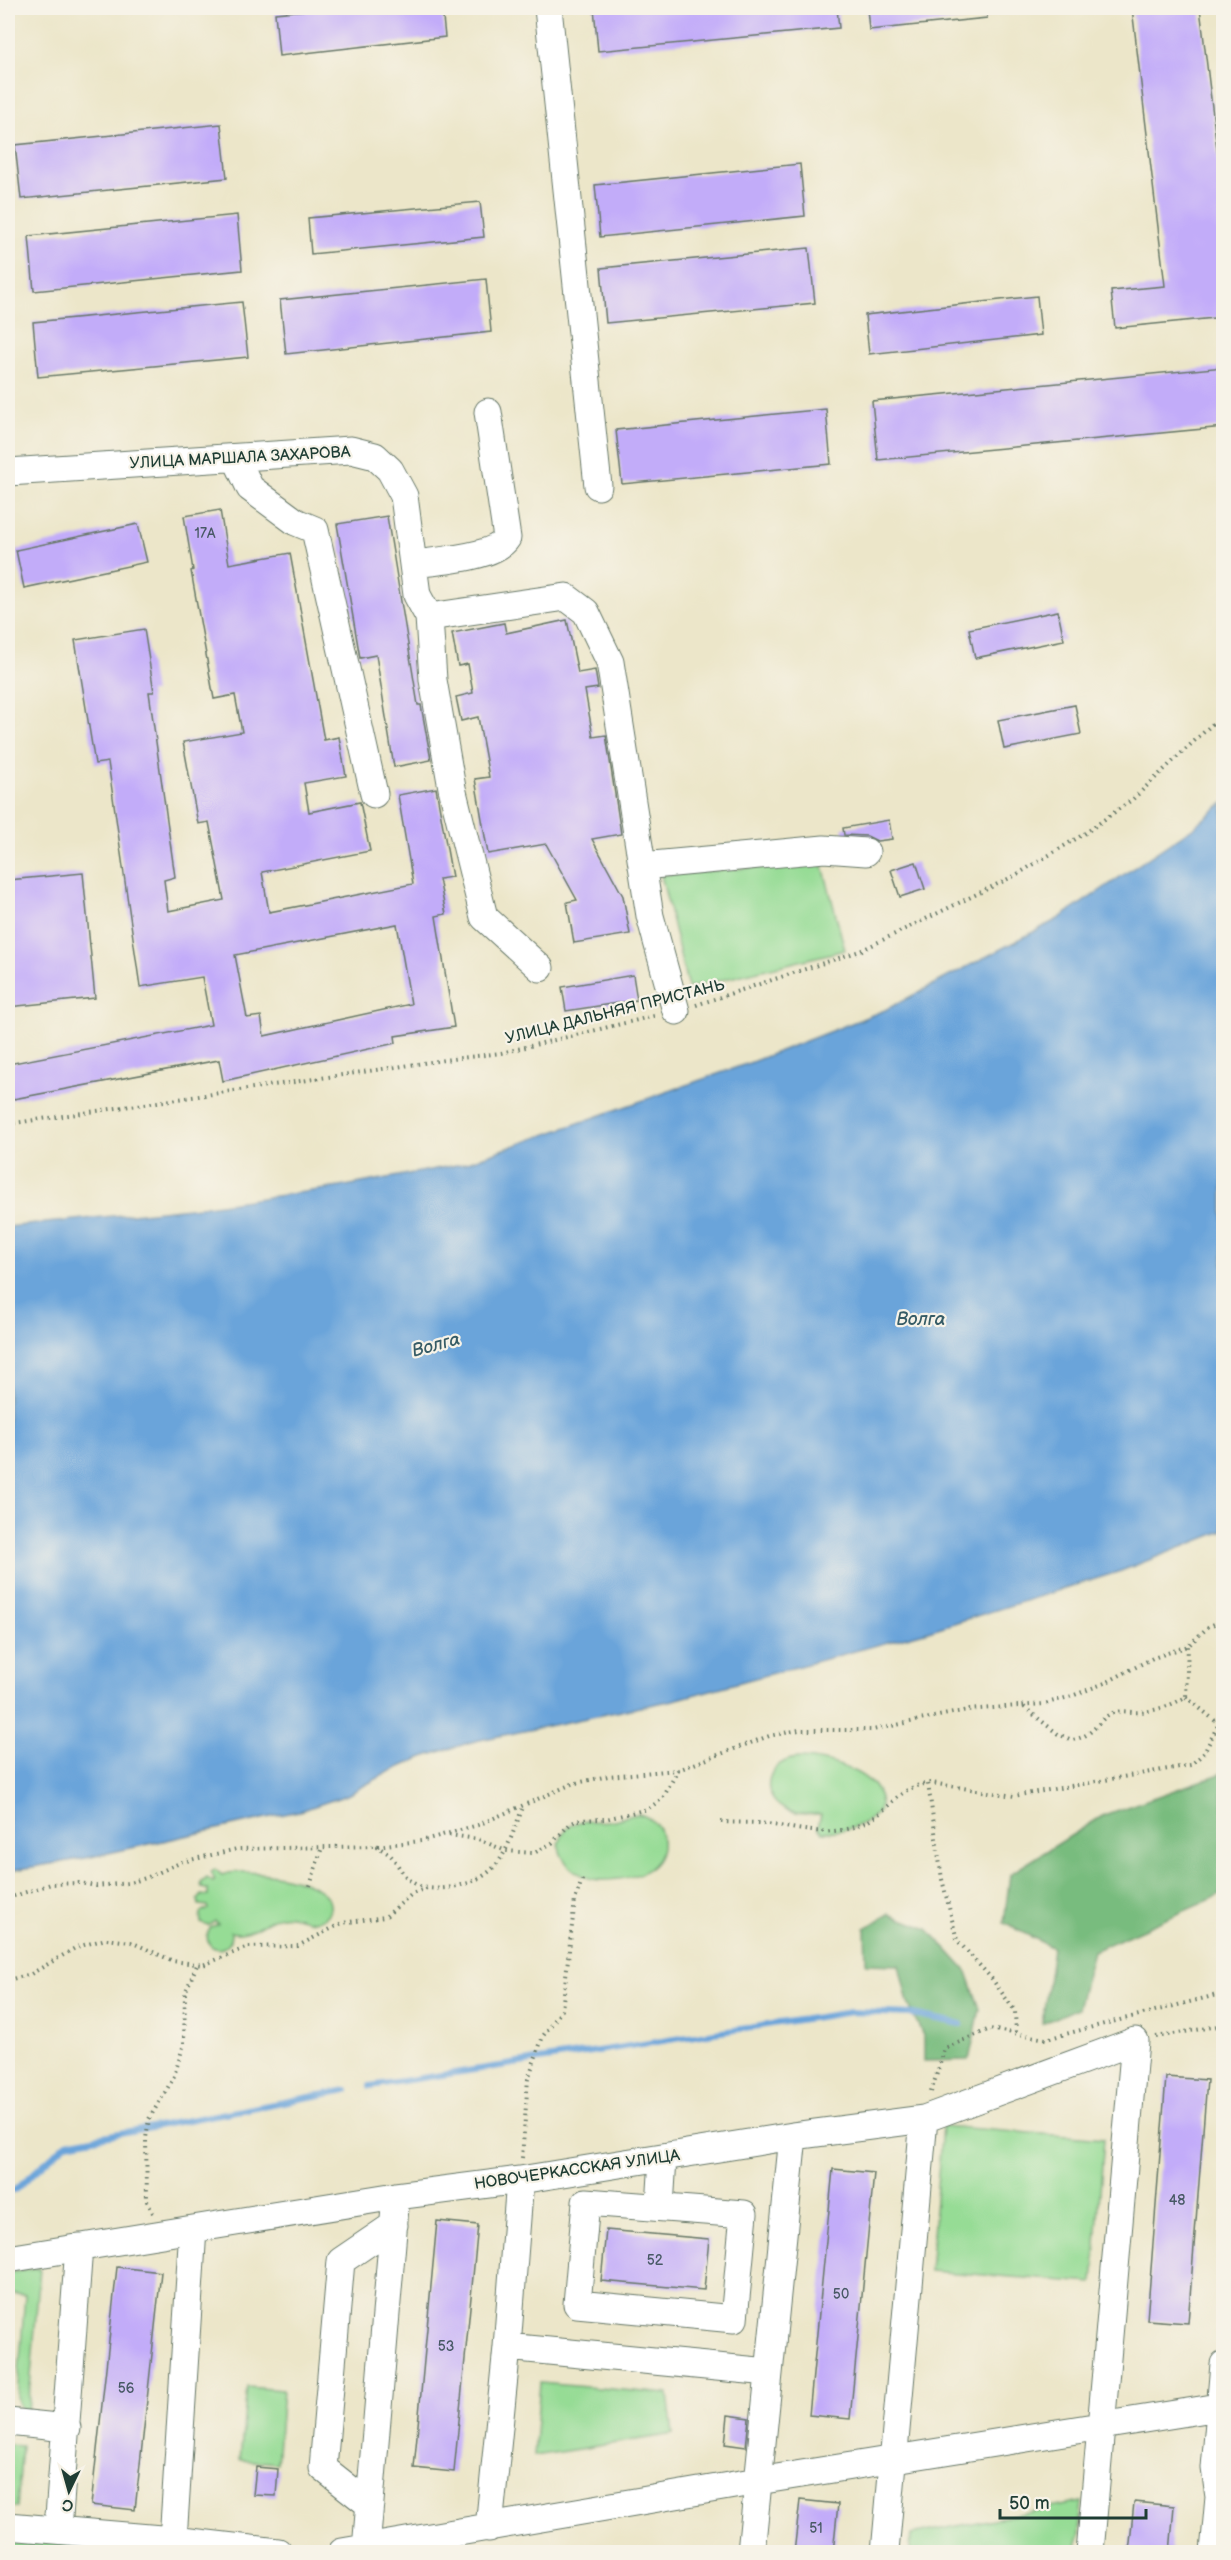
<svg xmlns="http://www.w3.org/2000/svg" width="1231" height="2560" viewBox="0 0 1231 2560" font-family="'Balsamiq Sans',sans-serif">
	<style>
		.green { fill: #96dc95; stroke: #5a8c64; stroke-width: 1.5 }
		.forest { fill: #78bc7e; stroke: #4c7c59; stroke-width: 1.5 }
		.water { fill: #6aa4da; stroke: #447087; stroke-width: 1.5 }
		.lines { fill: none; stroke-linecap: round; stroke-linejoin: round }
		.stream { stroke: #6aa4da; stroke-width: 6 }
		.building { fill: #c2acf9; fill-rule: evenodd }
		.minor-casing { stroke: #677868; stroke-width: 29 }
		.path { stroke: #677868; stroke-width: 4; stroke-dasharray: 1.5 4.5; stroke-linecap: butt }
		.minor { stroke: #fff; stroke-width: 27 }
		.labels { text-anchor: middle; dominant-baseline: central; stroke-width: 4.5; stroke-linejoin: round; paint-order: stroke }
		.number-label { font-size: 14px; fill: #485965 }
		.street-label { font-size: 16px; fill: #1f3d34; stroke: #f7f3e8 }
		.water-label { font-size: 18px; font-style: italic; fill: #365c66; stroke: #f7f3e8 }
	</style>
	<rect width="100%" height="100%" fill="#f7f3e8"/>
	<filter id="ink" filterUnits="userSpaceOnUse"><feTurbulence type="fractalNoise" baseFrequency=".0167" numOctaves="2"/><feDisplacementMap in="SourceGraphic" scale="12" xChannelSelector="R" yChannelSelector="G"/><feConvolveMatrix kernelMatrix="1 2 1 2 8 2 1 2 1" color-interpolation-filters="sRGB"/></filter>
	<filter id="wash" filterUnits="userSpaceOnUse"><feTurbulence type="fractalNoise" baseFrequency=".008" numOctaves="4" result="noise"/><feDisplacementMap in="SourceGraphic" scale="24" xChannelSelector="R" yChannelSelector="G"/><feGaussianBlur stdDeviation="1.35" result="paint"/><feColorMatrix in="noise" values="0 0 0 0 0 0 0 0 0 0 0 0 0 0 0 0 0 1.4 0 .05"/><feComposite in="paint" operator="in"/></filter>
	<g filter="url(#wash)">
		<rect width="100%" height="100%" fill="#ece6c9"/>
		<path class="green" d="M822 862 845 950 688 988 661 875Z
			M800 1758C823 1759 862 1768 876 1789 896 1821 843 1832 823 1832L818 1827 821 1814C808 1814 795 1815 784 1809 758 1795 766 1759 800 1758Z
			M639 1814C665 1821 670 1853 650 1868 636 1878 617 1880 601 1880 571 1879 542 1845 572 1825 583 1818 596 1823 608 1821 619 1820 628 1815 639 1814Z
			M215 1869 222 1875C242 1866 336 1878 330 1909 329 1914 326 1917 322 1919 309 1925 295 1913 281 1916 262 1920 252 1937 231 1932 232 1959 196 1950 211 1927L218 1924 215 1921 208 1926 201 1923 200 1913 209 1909 208 1906 199 1905 198 1900 202 1895 208 1896V1890L202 1888 201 1883 207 1878 213 1882 215 1880 211 1873Z
			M942 2126 1104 2139 1093 2283 930 2271Z
			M40 2268 28 2412 20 2406 17 2398 25 2295 8 2293V2273Z
			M540 2383 668 2394 673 2434 534 2456Z
			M247 2387 283 2390 277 2463 240 2460Z
			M8 2445 22 2446 17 2508 8 2507Z
			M1082 2502 1077 2552H910L911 2535Z
			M8 2537 114 2545 113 2552H8Z"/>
		<path class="forest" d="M1223 1773V1894L1093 1951 1078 2008 1042 2024 1053 1948 1004 1923 1010 1874 1104 1815Z
			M889 1914 928 1929 967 1972 980 2009 969 2060 924 2061V2038L908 2003 899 1965 866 1964 865 1928Z"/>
		<path class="water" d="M1223 803V1531L1121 1571 925 1632 674 1700 475 1741 423 1757 389 1772 347 1795 303 1810 86 1858 8 1871V1227L199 1207 340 1187 462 1164 749 1063 885 1010 1058 919 1194 827Z"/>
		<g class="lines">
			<path class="stream" d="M370 2086 851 2012 913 2014 961 2024
				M8 2191 15 2190 67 2143 347 2090"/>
		</g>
		<g id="blocks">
			<path class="building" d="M329 8H442L445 37 279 56 275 13Z
				M594 8H837L839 28 598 51Z
				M867 8H986L987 18 869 30Z
				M1132 8H1200L1224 206V317L1115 328 1111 291 1165 286Z
				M221 124 227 178 21 199 15 145Z
				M800 164 805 216 600 237 595 185Z
				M480 202 484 237 311 254 308 218Z
				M237 215 242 270 34 291 29 236Z
				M809 248 815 303 606 323 601 268Z
				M486 279 491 332 286 354 280 300Z
				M1037 296 1041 335 869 354 865 315Z
				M242 302 248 357 38 377 33 322Z
				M1224 367V427L878 460 872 401Z
				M826 409 831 464 622 484 616 430Z
				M220 510 229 564 290 553 324 740 339 737 346 776 304 783 309 812 360 802 370 851 262 872 269 912 413 884 398 795 436 788 452 877 439 879 446 914 436 916 454 1027 395 1036 396 1043 223 1081 219 1060 8 1100V1064L211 1025 202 977 140 987 108 762 95 764 75 640 144 629 154 692H149L175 877 164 880 168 911 224 900 209 822 198 824 183 742 242 732 235 695 214 699 191 571 193 570 184 516ZM397 924 411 1004 264 1036 261 1016 247 1018 235 955Z
				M387 516 418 705H421L431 760 394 767 376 655 360 658 337 524Z
				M138 524 147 562 24 588 16 550Z
				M1058 611 1064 640 975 658 969 629Z
				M567 620 578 673 595 670 598 688 585 690 593 737 606 735 621 834 592 839 623 896 630 934 574 943 567 902 577 900 546 844 488 854 475 779 489 777 478 717 461 721 456 697 473 693 468 664 458 666 452 633 504 623 506 633Z
				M1075 705 1081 734 1004 749 998 720Z
				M889 820 892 839 877 841 867 836 844 835 843 828Z
				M916 862 925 889 900 897 891 870Z
				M83 873 95 998 8 1007V880Z
				M633 975 637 1000 566 1011 562 987Z
				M1166 2077 1207 2080 1188 2323 1147 2320Z
				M833 2169 874 2173 850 2419 809 2415Z
				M437 2221 478 2225 454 2472 414 2468Z
				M606 2230 709 2239 704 2290 601 2281Z
				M117 2267 161 2272 135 2510 91 2505Z
				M728 2415 749 2418 746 2447 725 2444Z
				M256 2467 278 2469 276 2496 253 2495Z
				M800 2500 838 2504 833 2553H794Z
				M1134 2502 1174 2506 1170 2553H1129Z"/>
		</g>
	</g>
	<g filter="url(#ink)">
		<use href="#blocks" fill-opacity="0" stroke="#677868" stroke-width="1.5"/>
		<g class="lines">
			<g class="minor-casing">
				<path id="minor" d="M548 8 598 486
					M236 458 250 488 296 522 315 530 374 794
					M8 472 351 450 375 456 390 470 404 496 417 595 429 617 566 597 586 612 610 662 650 916 676 1011
					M413 564C436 561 495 558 507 538L488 412
					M429 617 433 680 452 788 484 917 540 968
					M642 866 824 849 866 852
					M586 2202 744 2214 734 2319 577 2304Z
					M660 2207 663 2158
					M8 2259 396 2196 520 2180 793 2136 924 2119 1135 2041 1090 2552
					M507 2347 769 2372
					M8 2422 67 2428
					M370 2505 323 2468 341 2261 394 2225
					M8 2526 173 2540 193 2229
					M489 2528 507 2347 520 2180
					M58 2530 79 2247
					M173 2540 278 2552
					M366 2549 396 2196
					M342 2552 758 2481 1219 2407
					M751 2552 793 2136
					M885 2552 924 2119
					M1214 2552 1219 2497 1215 2468 1224 2364"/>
			</g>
			<path class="path" d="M696 1005 860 951 1016 875 1084 834 1133 799 1224 713
				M8 1124 444 1060 501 1053 654 1016
				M1186 1697 1224 1728
				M1024 1707 1058 1734 1072 1740C1097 1736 1098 1716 1116 1712 1124 1710 1132 1713 1140 1712 1157 1711 1171 1705 1186 1697L1188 1646
				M928 1784 942 1879 957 1940 992 1979 1015 2011 1016 2033
				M721 1822C736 1823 752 1822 767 1824 802 1829 827 1838 862 1824 891 1812 894 1787 931 1783L1014 1796 1191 1765 1204 1753 1218 1725
				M449 1835 478 1839 506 1851 534 1853 552 1843 570 1824 578 1820 606 1819 648 1809 663 1798 678 1770
				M376 1846C381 1849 387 1852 391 1856 399 1865 403 1878 415 1884 426 1890 441 1889 452 1887 504 1878 506 1847 524 1805
				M310 1886 322 1847
				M8 1898 51 1884 79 1883 96 1886 129 1883 146 1878 182 1862 237 1849 376 1846 421 1841 478 1825 572 1784 608 1776 678 1770 769 1736 799 1730H873L967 1710 1044 1704 1072 1696 1105 1683 1153 1658 1188 1646 1208 1627 1224 1619
				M8 1980 31 1974 77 1947 106 1939 131 1942 173 1961 203 1965 248 1947 298 1946 342 1923 385 1917 412 1894 427 1888
				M1156 2037 1224 2025
				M931 2092 945 2048 990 2029 1046 2039 1224 1993
				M522 2158 528 2079 543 2036 562 2010 575 1900 583 1877
				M153 2213 147 2201 146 2138 149 2119 173 2079 184 2044 185 1993 197 1965"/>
			<use href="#minor" class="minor"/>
		</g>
	</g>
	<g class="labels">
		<g class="number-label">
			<text x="205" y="533">17А</text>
			<text x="1177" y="2200">48</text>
			<text x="655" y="2260">52</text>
			<text x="841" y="2294">50</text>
			<text x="446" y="2346">53</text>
			<text x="126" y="2388">56</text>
			<text x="816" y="2528">51</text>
		</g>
		<g class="street-label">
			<text transform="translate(240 458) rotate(-3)">УЛИЦА МАРШАЛА ЗАХАРОВА</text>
			<text transform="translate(615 1012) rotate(-14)">УЛИЦА ДАЛЬНЯЯ ПРИСТАНЬ</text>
			<text transform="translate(577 2170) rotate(-8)">НОВОЧЕРКАССКАЯ УЛИЦА</text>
		</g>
		<g class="water-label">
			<text x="921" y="1319">Волга</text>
			<text transform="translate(436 1345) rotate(-15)">Волга</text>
		</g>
	</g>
	<rect width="1231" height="2560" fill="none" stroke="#f7f3e8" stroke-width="30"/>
	<g transform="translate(69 2491) rotate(185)" stroke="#f7f3e8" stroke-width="4.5" paint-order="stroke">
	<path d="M0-4.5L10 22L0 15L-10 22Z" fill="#1f3d34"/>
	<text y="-9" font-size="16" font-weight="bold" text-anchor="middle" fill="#1f3d34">С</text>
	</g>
	<path d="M1000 2509v9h146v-9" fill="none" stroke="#1f3d34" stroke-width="3"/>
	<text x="1009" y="2509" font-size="18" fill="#1f3d34" stroke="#f7f3e8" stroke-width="4.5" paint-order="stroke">50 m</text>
</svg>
